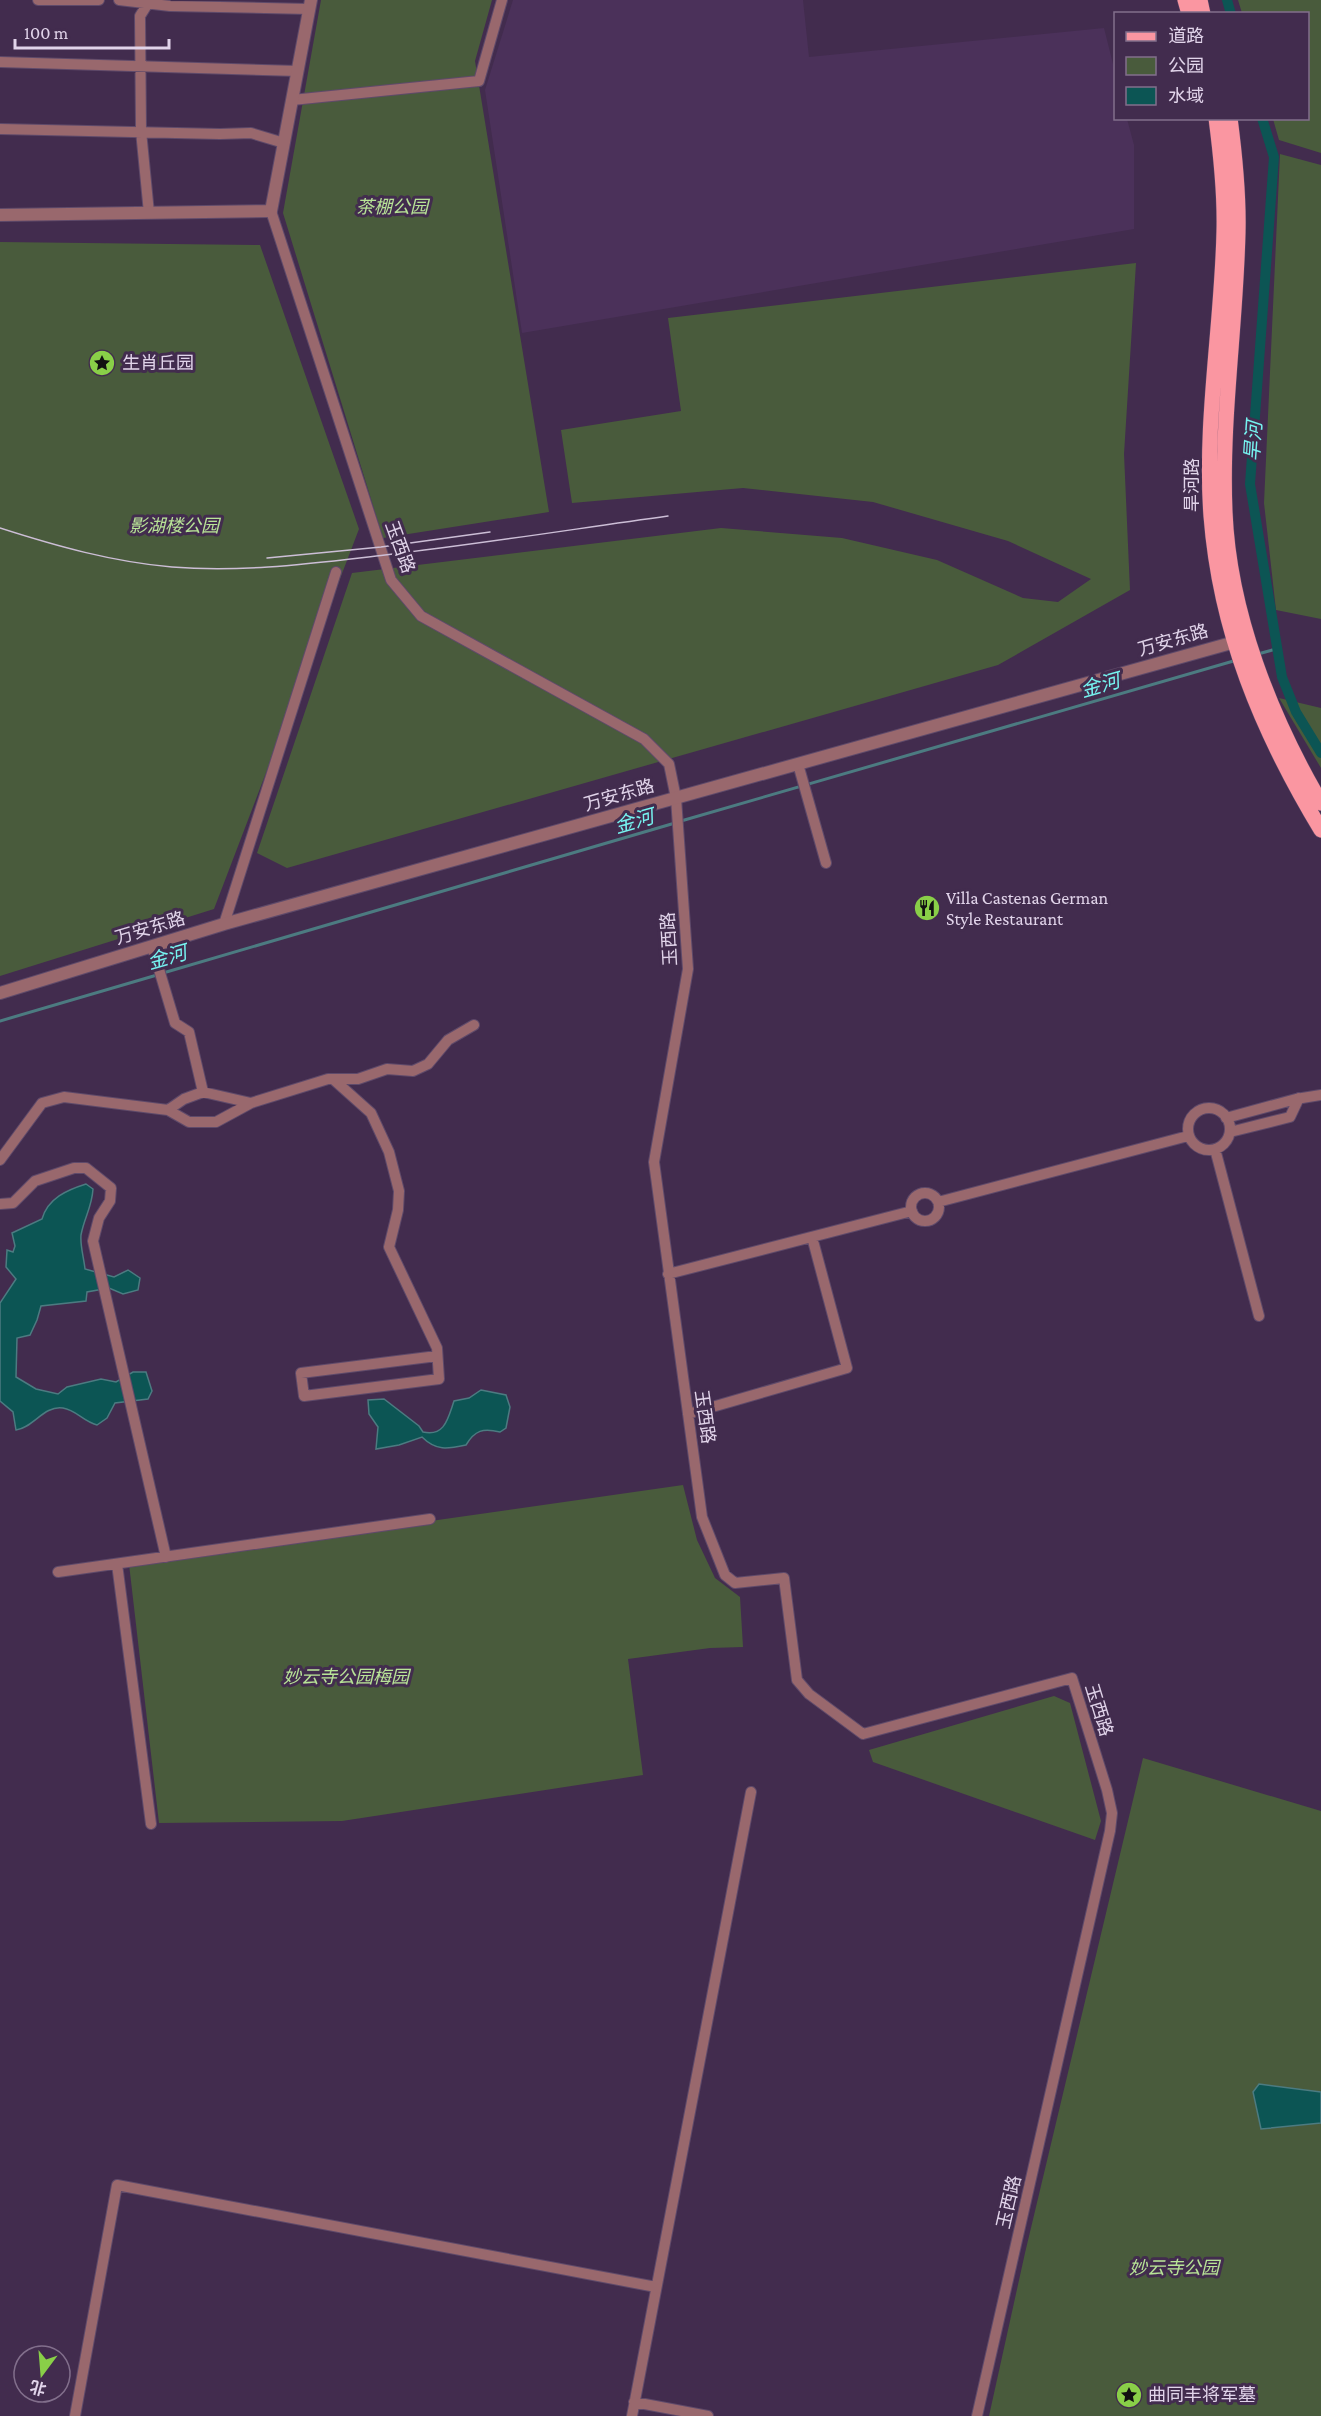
<svg xmlns="http://www.w3.org/2000/svg" width="1321" height="2416" viewBox="0 0 1321 2416" font-family="'Crimson Pro','Noto Sans SC',serif">
	<style>
		.built { fill: #4b315a }
		.green { fill: #495b3c }
		.water { fill: #0c5554; stroke: #4c7b81; stroke-width: 1.5 }
		.lines { fill: none; stroke-linecap: round; stroke-linejoin: round }
		.stream { stroke: #4c7b81; stroke-width: 3 }
		.canal { stroke: #0c5554; stroke-width: 10 }
		.minor-casing { stroke: #5f4a6a; stroke-width: 12 }
		.tertiary-casing { stroke: #5f4a6a; stroke-width: 14 }
		.primary-casing { stroke: #5f4a6a; stroke-width: 16 }
		.minor { stroke: #99686d; stroke-width: 10 }
		.tertiary { stroke: #99686d; stroke-width: 12 }
		.primary { stroke: #fa96a1; stroke-width: 15 }
		.tram { stroke: #ccbed6; stroke-width: 1.5 }
		.labels { text-anchor: middle; dominant-baseline: central; stroke-width: 6; stroke-linejoin: round; paint-order: stroke }
		.park-label { font-size: 18px; font-style: italic; fill: #b8e497; stroke: #422c4e }
		.poi-label { font-size: 18px; fill: #e1d4ea; stroke: #422c4e; text-anchor: start }
		.street-label { font-size: 18px; fill: #e1d4ea; stroke: #422c4e }
		.water-label { font-size: 20px; font-style: italic; fill: #76f3f0; stroke: #422c4e }
	</style>
	<rect width="100%" height="100%" fill="#422c4e"/>
	<path class="built" d="M513 0H803L809 57 1104 28 1115 72 1116 118 1127 119 1134 145V229L522 333 485 90Z"/>
	<path class="green" d="M321 0H492L475 61 549 512 383 538 283 213Z
		M1238 0H1321V153L1279 140 1273 119 1308 118V14L1242 13Z
		M1280 154 1321 165V619L1276 610 1264 503Z
		M0 242 260 245 359 529 214 909 0 976Z
		M1136 263 1124 454 1130 590 998 665 287 868 257 853 352 573 721 528 842 538 937 560 1023 598 1058 602 1091 579 1008 541 873 502 743 488 572 503 561 430 681 411 668 318Z
		M1279 698 1321 708V768Z
		M683 1485 697 1540 715 1578 740 1597 743 1647 710 1648 628 1659 643 1775 342 1821 159 1823 129 1564Z
		M1054 1696 1070 1703 1101 1821 1095 1840 873 1762 869 1750Z
		M1143 1758 1321 1811V2416H989L1025 2253Z"/>
	<path class="water" d="M86 1184 93 1189C92 1207 84 1218 81 1235 80 1246 84 1258 85 1269L114 1277 128 1270 140 1278 138 1290 123 1294 109 1288 87 1292 86 1301 41 1306 37 1320 30 1335 17 1338 16 1377 36 1389 58 1394 67 1387 101 1379 116 1382 133 1372H146L152 1391 148 1399 115 1403 107 1418 97 1425C83 1421 76 1410 63 1408 44 1405 33 1428 16 1430L13 1412 0 1401V1303L16 1279 6 1267 7 1250 13 1252 15 1246 12 1233 42 1219C48 1198 67 1190 86 1184Z
		M481 1390 506 1395 510 1407 506 1428 500 1432C483 1428 475 1430 466 1445 447 1449 436 1451 422 1437L399 1445 376 1449 378 1427 369 1414 368 1400 384 1399 419 1426 423 1432C445 1437 448 1418 454 1401L469 1398Z
		M1259 2084 1321 2092V2123L1261 2129 1253 2092Z"/>
	<g class="lines">
		<path class="stream" d="M1258 654 1276 649
			M681 821 1237 660
			M163 973 675 823
			M0 1021 157 975"/>
		<path class="canal" d="M1227 0 1231 14
			M1262 118 1274 157 1250 484 1282 677 1296 712 1321 753"/>
		<g class="minor-casing">
			<path id="minor" d="M38 0H99
				M119 0 170 6 309 9
				M0 62 298 71
				M292 100 479 81 502 0
				M0 129 220 134 251 133 284 143
				M271 211 391 580 421 616 644 739 669 764 676 798 688 969 654 1162 702 1517 725 1575 735 1583 784 1578 797 1680 809 1694 863 1734 1072 1678 1107 1790 1112 1813 1110 1831 977 2416
				M149 213 141 131 140 16 150 0
				M798 764 826 863
				M224 924 336 572
				M152 946 175 1023 189 1032 203 1092 184 1099 168 1110 189 1122H216L251 1103 203 1092
				M333 1079 371 1113 389 1152 399 1191 398 1210 389 1247 437 1348 439 1379 304 1396 301 1373 437 1356
				M251 1103 328 1079H358L387 1069 413 1071 428 1064 448 1040 474 1025
				M1188 1129a21 21 0 1 1 42 0a21 21 0 1 1-42 0Z
				M1226 1118 1296 1099 1321 1095
				M1230 1132 1290 1117 1299 1098
				M1215 1149 1259 1316
				M0 1160 42 1103 64 1097 168 1110
				M911 1207a14 14 0 1 1 28 0a14 14 0 1 1-28 0Z
				M938 1202 1188 1136
				M0 1204 13 1203 35 1181 74 1168H86L111 1188 110 1201 99 1218 93 1241 166 1557
				M668 1274 912 1211
				M688 1414 847 1368 812 1237
				M117 1564 151 1824
				M58 1572 430 1519
				M634 2402 708 2416
				M75 2416 117 2185 656 2287
				M632 2416 751 1792"/>
		</g>
		<g class="tertiary-casing">
			<path id="tertiary" d="M0 215 271 211 311 0
				M0 993 224 924 1242 640"/>
		</g>
		<g class="primary-casing">
			<path id="primary" d="M1185 0 1189 14
				M1200 0 1203 14
				M1216 118C1221 156 1225 193 1224 231 1222 326 1204 422 1211 516 1220 632 1262 732 1321 830
				M1230 118C1235 156 1239 193 1238 232 1236 325 1221 419 1225 512 1229 612 1271 718 1321 803"/>
		</g>
		<use href="#minor" class="minor"/>
		<use href="#tertiary" class="tertiary"/>
		<use href="#primary" class="primary"/>
		<path class="tram" d="M0 528C56 546 113 562 172 567 243 573 315 563 385 555 480 544 574 529 668 516
			M267 558 381 547 490 532"/>
	</g>
	<defs>
		<g id="sight-disc" transform="scale(1.35)"><circle r="9.5" fill="#89cf48" stroke="#422c4e"/><path d="M0-6L1.8-2.2L6-1.7L2.9 1.2L3.7 5.4L0 3.3L-3.7 5.4L-2.9 1.2L-6-1.7L-1.8-2.2Z" fill="#111"/></g>
		<g id="restaurant-disc" transform="scale(1.35)"><circle r="9.5" fill="#89cf48" stroke="#422c4e"/><path d="M-5-6h1v4h1v-4h1v4h1v-4h1v5L-1.5 .5V6h-2V.5L-5-1ZM5-6V6H3V1.5H1.5Q1.5-4 5-6Z" fill="#111"/></g>
	</defs>
	<g fill-rule="evenodd">
		<use href="#sight-disc" x="102" y="363"/>
		<use href="#restaurant-disc" x="927" y="908"/>
		<use href="#sight-disc" x="1129" y="2395"/>
	</g>
	<g class="labels">
		<g class="park-label">
			<text x="392" y="207">茶棚公园</text>
			<text x="174" y="526">影湖楼公园</text>
			<text x="346" y="1677">妙云寺公园梅园</text>
			<text x="1174" y="2268">妙云寺公园</text>
		</g>
		<g class="poi-label">
			<text x="122" y="363">生肖丘园</text>
			<text x="946" y="898">Villa Castenas German<tspan x="946" dy="21">Style Restaurant</tspan></text>
			<text x="1148" y="2395">曲同丰将军墓</text>
		</g>
		<g class="street-label">
			<text transform="translate(1192 485) rotate(-90)">旱河路</text>
			<text transform="translate(400 547) rotate(70)">玉西路</text>
			<text transform="translate(1173 640) rotate(-16)">万安东路</text>
			<text transform="translate(619 795) rotate(-16)">万安东路</text>
			<text transform="translate(150 928) rotate(-17)">万安东路</text>
			<text transform="translate(669 939) rotate(-93)">玉西路</text>
			<text transform="translate(705 1417) rotate(82)">玉西路</text>
			<text transform="translate(1099 1710) rotate(73)">玉西路</text>
			<text transform="translate(1009 2202) rotate(-77)">玉西路</text>
		</g>
		<g class="water-label">
			<text transform="translate(1253 441) rotate(-86)">旱河</text>
			<text transform="translate(1100 685) rotate(-16)">金河</text>
			<text transform="translate(634 821) rotate(-16)">金河</text>
			<text transform="translate(167 957) rotate(-16)">金河</text>
		</g>
	</g>
	<rect x="1114" y="12" width="195" height="108" fill="#422c4e" stroke="#826f8c" stroke-width="1.5"/>
	<rect x="1126" y="32" width="30" height="9" fill="#fa96a1" stroke="#826f8c" stroke-width="1.5"/>
	<text x="1168" y="42" font-size="18" fill="#e1d4ea">道路</text>
	<rect x="1126" y="57" width="30" height="18" fill="#495b3c" stroke="#826f8c" stroke-width="1.5"/>
	<text x="1168" y="72" font-size="18" fill="#e1d4ea">公园</text>
	<rect x="1126" y="87" width="30" height="18" fill="#0c5554" stroke="#826f8c" stroke-width="1.5"/>
	<text x="1168" y="102" font-size="18" fill="#e1d4ea">水域</text>
	<g transform="translate(42 2374) rotate(196)"><circle r="28" fill="#422c4e" stroke="#826f8c" stroke-width="1.5"/>
	<path d="M0-4.5L10 22L0 15L-10 22Z" fill="#89cf48"/>
	<text y="-9" font-size="16" font-weight="bold" text-anchor="middle" fill="#e1d4ea">北</text>
	</g>
	<path d="M15 39v9h154v-9" fill="none" stroke="#e1d4ea" stroke-width="3"/>
	<text x="24" y="39" font-size="18" fill="#e1d4ea" stroke="#422c4e" stroke-width="4.5" paint-order="stroke">100 m</text>
</svg>
